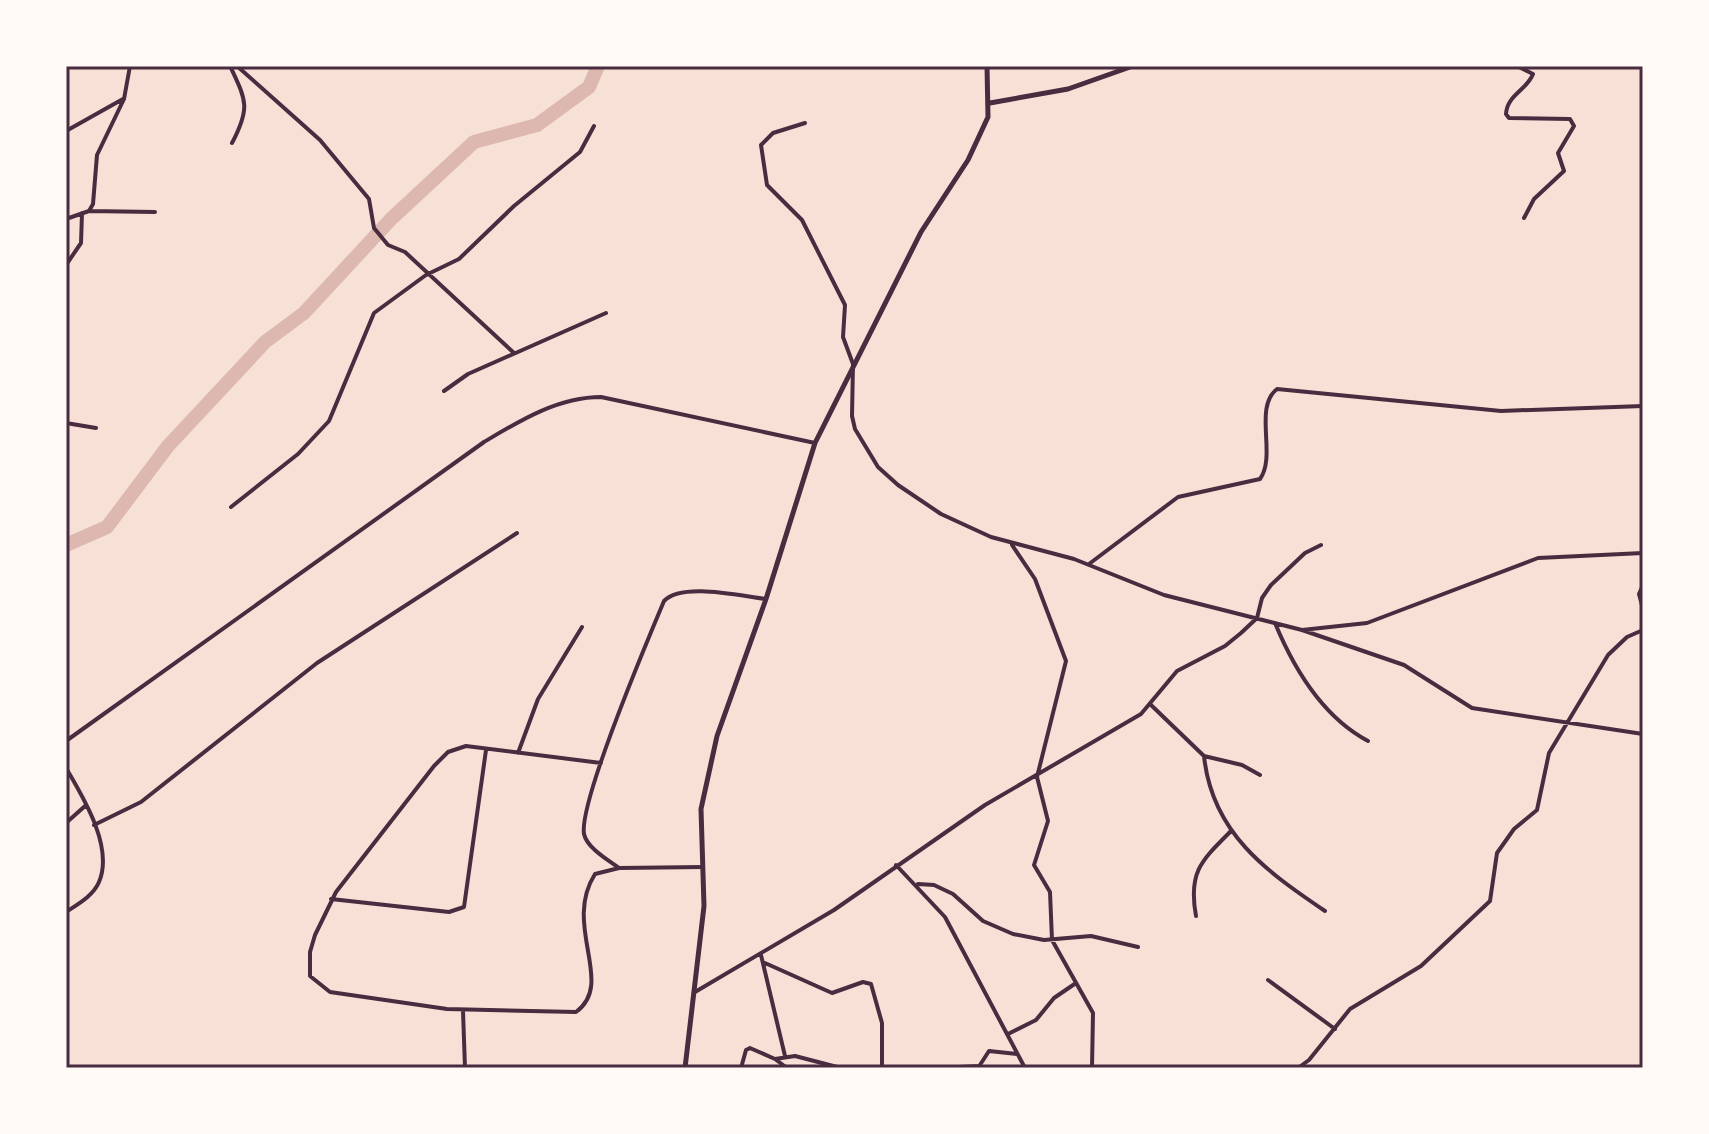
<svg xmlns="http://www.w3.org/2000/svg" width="1709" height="1134" viewBox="0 0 1709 1134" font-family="'Titillium Web',sans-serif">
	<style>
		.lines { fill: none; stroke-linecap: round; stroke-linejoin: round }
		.river { stroke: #dcb8b0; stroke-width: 14 }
		.minor { stroke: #4a2c40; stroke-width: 4 }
		.tertiary { stroke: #4a2c40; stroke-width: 5 }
		.neatline { fill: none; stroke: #4a2c40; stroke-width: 3 }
	</style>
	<rect width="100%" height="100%" fill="#f7e1d7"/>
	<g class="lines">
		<path class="river" d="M66 545 107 527 168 446 265 342 304 313 391 219 474 142 537 125 589 87 598 66"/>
		<path class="minor" d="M230 66C246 100 251 107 232 143
			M237 66 320 140 369 199 374 228 388 245 405 252 514 353
			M1407 66H1497
			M1517 66 1533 74C1527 90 1507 95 1506 114L1509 118 1570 119 1574 126 1558 153 1564 171 1534 199 1524 218
			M805 123 773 133 761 145 767 185 802 220 845 305 843 337 853 364 852 416 855 429 878 467 898 485 941 514 991 537 1074 559 1164 595 1302 630 1404 665 1472 708 1643 734
			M66 131 123 99
			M89 211 155 212
			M66 219 89 211 93 204 97 155 124 99 130 66
			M66 265 81 243 82 213
			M444 391 468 374 606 313
			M66 423 96 428
			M231 507 298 454 329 421 374 313 426 275 459 259 514 206 580 152 594 126
			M1012 545 1035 579 1066 661 1037 777 1048 821 1034 865 1050 892 1052 940 1093 1013 1092 1068
			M1089 564 1178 497 1260 479C1277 455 1253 408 1277 389L1501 411 1643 406
			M1643 585 1639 594 1643 609
			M1275 623C1294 669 1323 717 1368 741
			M1302 630 1367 623 1538 558 1643 553
			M1151 705 1204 756 1242 765 1260 775
			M66 741 484 442C519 421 558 397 601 397L815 443
			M518 753 538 699 582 627
			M1204 756C1212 833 1266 871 1325 911
			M601 763 466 746 448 752 434 766 336 892 315 935 310 952V976L330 992 447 1009 576 1012C616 983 562 926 595 874L619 868 703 867
			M66 768C83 797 114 847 99 882 93 896 78 904 66 912
			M66 823 85 806
			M94 825 141 802 317 663 517 533
			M896 865 945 917 1025 1068
			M619 868C608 860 587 848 584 834 579 803 648 639 664 601 682 582 740 596 766 599
			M918 884 934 885 953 894 983 921 1013 934 1044 940 1091 936 1138 947
			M331 899 449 912 464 907 486 750
			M1196 916C1188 872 1201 861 1231 831
			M761 955 785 1056
			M765 963 832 993 863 982 871 984 882 1023V1068
			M1268 980 1335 1029
			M695 992 834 910 985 805 1141 714 1177 671 1225 646 1241 633 1257 618 1262 598 1271 585 1305 553 1321 545
			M463 1011 465 1068
			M1008 1034 1036 1020 1054 998 1076 983
			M775 1059 787 1068
			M741 1068 746 1050 750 1048 775 1059 795 1056 841 1068
			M937 1068 979 1066
			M978 1068 989 1051 1017 1054
			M1298 1068 1309 1060 1350 1009 1421 966 1490 901 1497 853 1514 829 1537 810 1549 753 1608 655 1627 637 1643 630"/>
		<path class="tertiary" d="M990 103 1068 89 1133 66
			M685 1068 704 906 701 809 717 736 766 599 815 443 921 232 968 160 988 117 987 66"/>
	</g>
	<rect width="1709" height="1134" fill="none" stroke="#fffaf5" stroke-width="136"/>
	<rect x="68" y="68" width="1573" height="998" class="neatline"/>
</svg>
